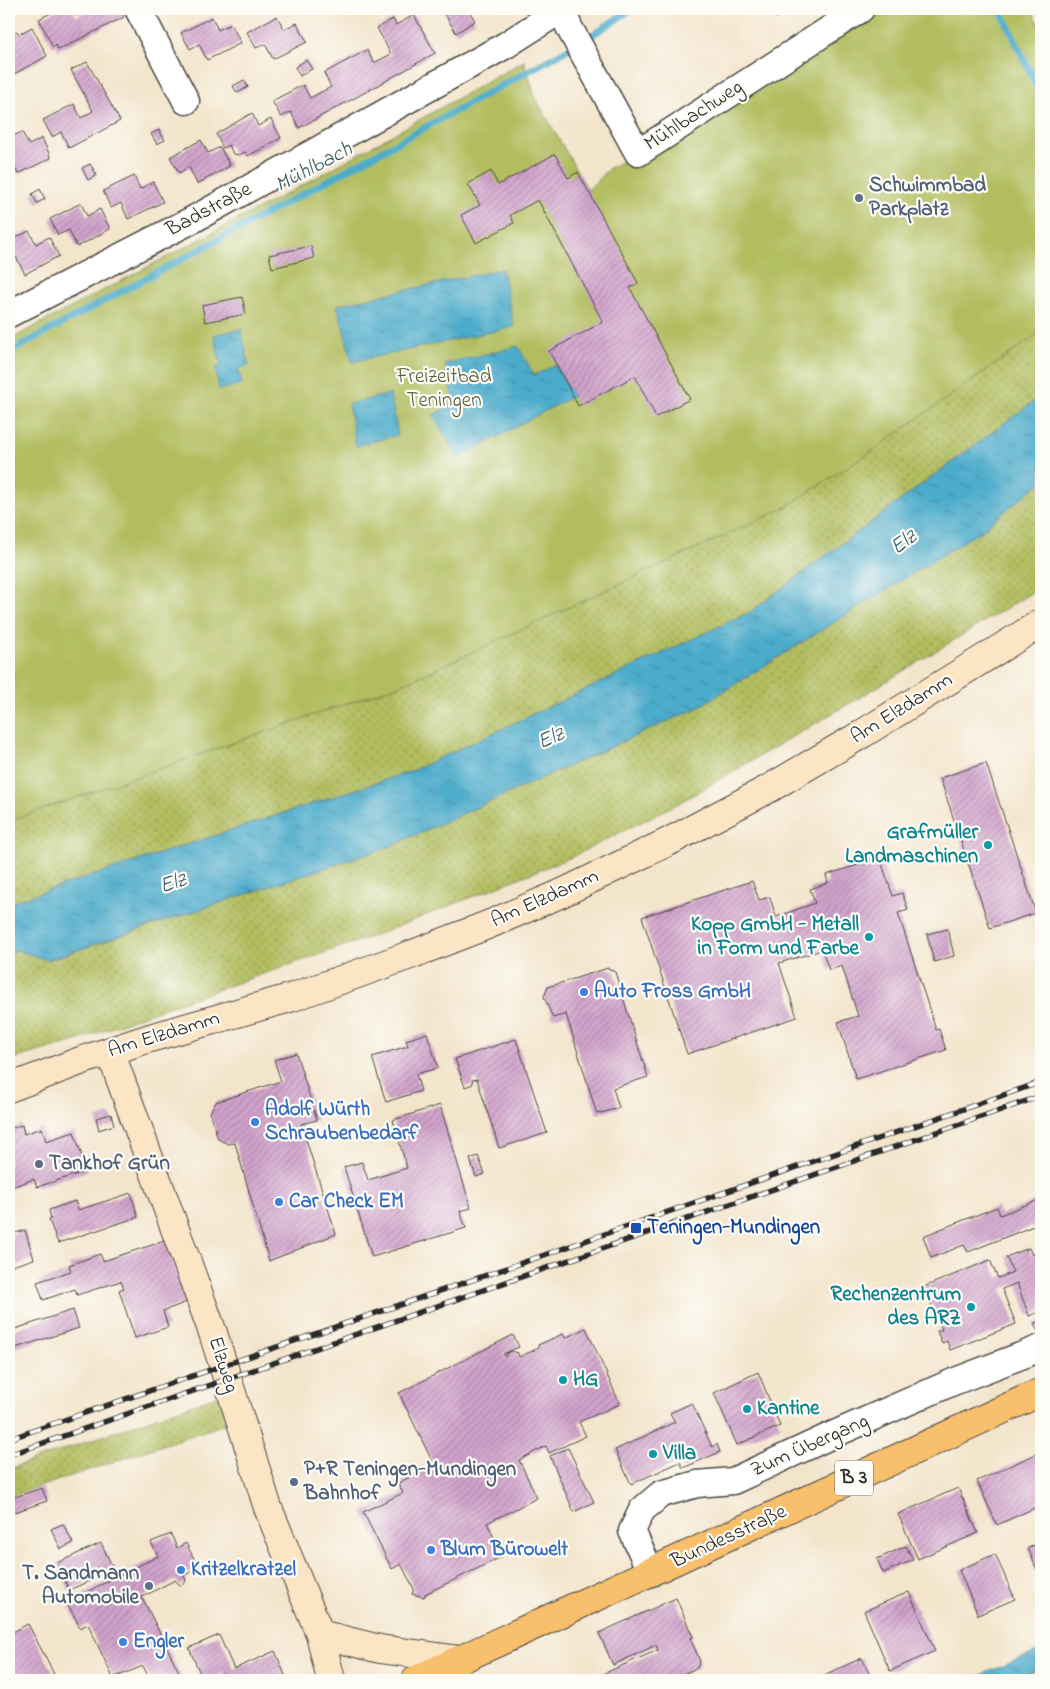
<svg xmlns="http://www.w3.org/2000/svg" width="1050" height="1689" viewBox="0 0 1050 1689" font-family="'Indie Flower',sans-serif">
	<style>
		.grass { fill: url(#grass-dots); stroke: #6e7445 }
		.park { fill: #b1bd5f; stroke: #6e7445 }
		.water { fill: url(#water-ripples); stroke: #3c6b7b }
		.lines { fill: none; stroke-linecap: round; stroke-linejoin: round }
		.stream { stroke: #4cabcb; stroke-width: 7 }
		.building { fill: url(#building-hatch) }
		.street-casing { stroke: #494743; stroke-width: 29 }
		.secondary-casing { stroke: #494743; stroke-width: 30 }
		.primary-casing { stroke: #494743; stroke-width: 30 }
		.street { stroke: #fff; stroke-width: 26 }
		.secondary { stroke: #fce5c4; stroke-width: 28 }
		.primary { stroke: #f8bf6c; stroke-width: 28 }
		.rail-casing { stroke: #2b2b2b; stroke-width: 5.5 }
		.rail { stroke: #fdfcf7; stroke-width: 4; stroke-dasharray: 11; stroke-linecap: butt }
		.service-dot { fill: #5c6f8a; stroke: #fdfcf7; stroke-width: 2 }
		.culture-dot { fill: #0f9aa8; stroke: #fdfcf7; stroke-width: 2 }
		.shop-dot { fill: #3f7fe0; stroke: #fdfcf7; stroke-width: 2 }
		.transit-dot { fill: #1a4fb4; stroke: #fdfcf7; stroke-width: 2 }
		.labels { text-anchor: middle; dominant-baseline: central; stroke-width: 4.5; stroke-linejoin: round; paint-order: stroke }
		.shield { fill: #fdfcf7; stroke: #6a6a68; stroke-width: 1 }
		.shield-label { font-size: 20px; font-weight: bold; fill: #2b2b2b }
		.street-label { font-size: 21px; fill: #2b2b2b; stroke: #fdfcf7 }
		.service-label { font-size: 21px; font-weight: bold; fill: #4e5e75; stroke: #fdfcf7; text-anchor: start }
		.park-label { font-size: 21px; fill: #5a5e3d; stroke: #fdfcf7 }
		.culture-label { font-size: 21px; font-weight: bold; fill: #0d838f; stroke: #fdfcf7; text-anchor: end }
		.shop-label { font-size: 21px; font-weight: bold; fill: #366cbe; stroke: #fdfcf7; text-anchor: start }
		.transit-label { font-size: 21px; font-weight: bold; fill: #164399; stroke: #fdfcf7; text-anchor: start }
		.water-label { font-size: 22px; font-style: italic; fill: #385e6b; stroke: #fdfcf7 }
	</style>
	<defs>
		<pattern id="grass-dots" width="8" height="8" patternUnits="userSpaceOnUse" patternTransform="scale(1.25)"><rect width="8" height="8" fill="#b1bd5f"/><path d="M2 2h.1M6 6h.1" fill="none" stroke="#909a4f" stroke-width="1.8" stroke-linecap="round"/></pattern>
		<pattern id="water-ripples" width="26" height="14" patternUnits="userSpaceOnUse" patternTransform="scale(1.25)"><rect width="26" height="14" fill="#4cabcb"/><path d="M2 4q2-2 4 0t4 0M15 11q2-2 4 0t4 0" fill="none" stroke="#3f8ba5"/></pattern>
		<pattern id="building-hatch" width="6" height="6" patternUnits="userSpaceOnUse" patternTransform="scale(1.25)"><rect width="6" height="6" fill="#d2a3cc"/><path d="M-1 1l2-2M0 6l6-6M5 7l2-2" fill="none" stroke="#ab85a6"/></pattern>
	</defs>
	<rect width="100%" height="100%" fill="#fdfcf7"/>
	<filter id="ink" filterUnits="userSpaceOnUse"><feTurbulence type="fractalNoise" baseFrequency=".02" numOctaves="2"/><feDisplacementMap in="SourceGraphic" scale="10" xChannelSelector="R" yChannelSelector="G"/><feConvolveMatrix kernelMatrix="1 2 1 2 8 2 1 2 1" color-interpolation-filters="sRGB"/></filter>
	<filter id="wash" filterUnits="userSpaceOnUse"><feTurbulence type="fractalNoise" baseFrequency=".0096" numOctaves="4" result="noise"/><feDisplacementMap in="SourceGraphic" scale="20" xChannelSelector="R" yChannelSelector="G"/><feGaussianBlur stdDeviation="1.12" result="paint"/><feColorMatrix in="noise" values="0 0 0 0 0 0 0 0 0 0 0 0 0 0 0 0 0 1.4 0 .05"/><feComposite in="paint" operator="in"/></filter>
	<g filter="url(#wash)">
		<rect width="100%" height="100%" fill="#f3e5cc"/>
		<path class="grass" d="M1041 332V396L750 612 412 771 9 903V821L405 683 784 508 870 452Z
			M1041 482V587L859 698 679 803 572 857 379 934 150 1013 76 1041 9 1060V953L17 950 48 960 391 846 697 708 982 530Z
			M219 1395 228 1423 9 1497V1469Z"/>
		<path class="park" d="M861 9H1031L1041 28V332L870 452 784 508 405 683 9 821V340L292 191 524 61 536 99 588 190 608 169 638 153Z
			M1041 1668V1680H1012Z"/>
		<path class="water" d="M502 269 514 327 352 362 337 305Z
			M241 329 249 366 238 368 242 384 219 390 215 368 221 366 214 335Z
			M518 346 534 375 556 365 573 396 458 458 433 415 454 403 445 364Z
			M390 394 398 435 356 446 348 404Z
			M1041 396V482L982 530 697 708 391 846 47 960 17 950 9 953V903L412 771 750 612Z
			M1041 1650V1668L1012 1680H969Z"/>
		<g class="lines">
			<path class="stream" d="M1000 9 1041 95
				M583 41 632 9
				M9 352 301 195 574 46"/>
		</g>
		<g id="blocks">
			<path class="building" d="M59 9H72L76 16 89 10 90 12 98 9H120L124 17 58 50 56 45 53 47 39 19Z
				M170 9H187L173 15Z
				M442 9H468L475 21 456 33Z
				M771 9H790L777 18Z
				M414 15 435 53 384 82 299 128 291 112 281 117 272 101 303 85 310 98 331 87 324 73 367 50 374 63 391 54 377 28 393 19 396 25Z
				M277 16 284 29 297 23 307 42 273 59 265 44 256 48 247 32Z
				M212 17 218 30 231 24 241 43 207 60 199 44 190 49 181 33Z
				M32 27 47 56 14 74 9 65V35L17 31 19 34Z
				M306 60 312 69 300 76 295 67Z
				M87 62 120 121 69 148 61 132 52 137 43 120 74 104 81 118 93 111 71 70Z
				M244 80 248 87 237 93 233 86Z
				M252 113 258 126 271 119 281 138 248 156 245 152 239 155 233 154 229 145 223 148 216 134Z
				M159 130 165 140 157 144 151 134Z
				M22 132 29 145 42 138 51 158 18 174 10 158 9 159V138Z
				M201 140 208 153 220 147 230 166 197 184 189 167 179 173 170 157Z
				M555 154 568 178 578 172 638 283 630 288 690 399 656 417 635 376 578 406 573 396 549 351 603 322 538 200 510 215 514 223 476 243 461 215 480 205 468 184 491 171 498 185Z
				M90 164 97 175 88 180 82 168Z
				M134 176 140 189 153 182 163 202 128 219 121 203 111 208 103 191Z
				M40 189 45 199 37 203 32 194Z
				M81 203 87 216 100 209 110 229 77 247 69 230 58 235 50 219Z
				M29 231 36 244 49 237 59 256 25 274 16 257 9 261V241Z
				M311 246 314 258 272 268 269 255Z
				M242 297 246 314 205 322 202 305Z
				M986 763 1036 913 990 928 940 778Z
				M880 858 893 896 902 893 908 910 898 913 936 1030 939 1029 946 1050 856 1079 838 1022 858 1016 842 966 829 970 822 950 779 963 797 1017 687 1054 642 917 752 881 759 900 770 897 776 917 815 903 810 889 828 883 826 875Z
				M948 929 954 956 934 962 927 934Z
				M608 968 615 972 648 1077 613 1088 619 1108 597 1114 566 1014 553 1018 544 997 548 987Z
				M427 1033 438 1068 416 1074 421 1091 386 1102 372 1057 408 1046 406 1040Z
				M516 1039 547 1133 499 1148 477 1079 472 1080 473 1084 465 1087 455 1059Z
				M296 1053 317 1120 301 1124 336 1234 269 1261 235 1143 228 1144 218 1139 210 1112 216 1102 281 1081 274 1060Z
				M440 1105 471 1208 460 1211 466 1228 372 1257 344 1167 362 1162 368 1180 407 1168 393 1120Z
				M111 1114 114 1125 99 1130 96 1118Z
				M22 1125 24 1134 42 1128 46 1141 74 1132 87 1171 37 1187 34 1179 9 1188V1129Z
				M478 1156 485 1174 476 1177 470 1159Z
				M131 1193 138 1217 58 1243 49 1220 51 1219 49 1210 75 1201 78 1210Z
				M1041 1199V1223L968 1252 964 1245 931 1258 923 1236 997 1207 1000 1215Z
				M25 1230 34 1259 12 1266 9 1256V1235Z
				M167 1240 187 1302 163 1311 168 1327 135 1338 119 1290 124 1288 121 1281 77 1295 75 1289 43 1300 37 1282 71 1271 69 1265 100 1254 103 1261Z
				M1029 1248 1032 1255 1041 1251V1311L1029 1316 1017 1283 1002 1289 1016 1324 950 1350 947 1341 942 1343 937 1331 942 1330 924 1287 990 1260 998 1278 1013 1272 1006 1257Z
				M73 1310 79 1328 9 1350V1331Z
				M1041 1321V1328L1037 1330 1034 1323Z
				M586 1328 620 1404 579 1422 586 1436 549 1453 546 1446 519 1460 537 1498 487 1523 503 1556 425 1594 424 1597 412 1594 414 1589 401 1564 392 1569 363 1512 403 1493 398 1483 434 1465 399 1393 513 1335 519 1347 503 1354 505 1357 507 1353 511 1351 518 1353 519 1357 539 1348 538 1345 563 1334 565 1338Z
				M758 1372 780 1426 737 1445 714 1393Z
				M692 1403 712 1447 717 1444 720 1452 683 1468 680 1462 631 1484 615 1450 675 1422 670 1413Z
				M568 1448 594 1502 574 1512 550 1456Z
				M1036 1454 1041 1465V1505L997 1525 977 1481Z
				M42 1488 47 1501 9 1514V1499Z
				M958 1488 978 1533 918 1559 898 1514Z
				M63 1524 73 1543 61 1549 51 1529Z
				M171 1534 177 1548 186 1543 199 1569 184 1575 186 1581 184 1584 180 1585 175 1580 142 1597 183 1680H150L143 1666 113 1678 88 1624 80 1628 67 1602 158 1556 151 1542Z
				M1041 1542V1580L1028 1548Z
				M101 1543 114 1570 69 1590 57 1563Z
				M906 1546 913 1560 883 1573 877 1559Z
				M995 1554 1015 1599 978 1615 959 1570Z
				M909 1592 935 1651 890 1671 864 1611Z
				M676 1598 693 1637 690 1638 700 1661 697 1668 669 1680H600L598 1676 658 1650 656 1645 613 1665 599 1633Z
				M28 1624 35 1637 57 1680H9V1634Z
				M219 1635 234 1669 275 1651 287 1680H226L223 1673 207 1680H203L189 1648Z
				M862 1658 872 1680H827L824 1675Z"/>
		</g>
	</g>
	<g filter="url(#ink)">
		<use href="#blocks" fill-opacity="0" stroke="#494743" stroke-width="1"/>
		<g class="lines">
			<g class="street-casing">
				<path id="street" d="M138 9 186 101
					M561 9 570 29 638 153 861 9
					M9 314 194 219 506 45 562 9
					M651 1573 632 1531 642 1510 661 1494 697 1484 733 1481 830 1436 953 1382 1041 1348"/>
			</g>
			<g class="secondary-casing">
				<path id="secondary" d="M110 1051 213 1333 268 1508 320 1634 331 1680
					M9 1088 83 1060 150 1038 293 997 413 954 490 924 562 893 668 842 770 788 862 734 1041 623
					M320 1634 380 1649 460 1660"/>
			</g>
			<g class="primary-casing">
				<path id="primary" d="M416 1680 1041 1392"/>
			</g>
			<use href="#street" class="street"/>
			<use href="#secondary" class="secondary"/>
			<use href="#primary" class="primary"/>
			<g class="rail-casing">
				<path id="rail" d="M9 1439 510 1267 1041 1082
					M9 1455 1041 1096"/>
			</g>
			<use href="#rail" class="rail"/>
		</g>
	</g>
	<g class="service-dot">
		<circle cx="859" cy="198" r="5"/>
		<circle cx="39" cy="1164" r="5"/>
		<circle cx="294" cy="1482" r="5"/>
		<circle cx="149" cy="1586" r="5"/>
	</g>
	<g class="culture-dot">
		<circle cx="988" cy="845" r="5"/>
		<circle cx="869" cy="937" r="5"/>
		<circle cx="971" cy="1307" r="5"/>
		<circle cx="563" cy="1380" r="5"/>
		<circle cx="747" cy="1409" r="5"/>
		<circle cx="653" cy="1454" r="5"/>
	</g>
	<g class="shop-dot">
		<circle cx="584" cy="992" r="5"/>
		<circle cx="255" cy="1122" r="5"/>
		<circle cx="279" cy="1202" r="5"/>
		<circle cx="431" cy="1550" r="5"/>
		<circle cx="181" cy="1570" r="5"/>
		<circle cx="123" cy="1642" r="5"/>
	</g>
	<rect class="transit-dot" x="630" y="1222" width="12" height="12" rx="2.5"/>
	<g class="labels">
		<rect class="shield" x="835" y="1460.5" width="38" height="35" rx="4"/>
		<g class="shield-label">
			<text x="854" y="1478">B 3</text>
		</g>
		<g class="street-label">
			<text transform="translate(694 116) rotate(-33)">Mühlbachweg</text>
			<text transform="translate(209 210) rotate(-28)">Badstraße</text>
			<text transform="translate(902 709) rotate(-32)">Am Elzdamm</text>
			<text transform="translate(545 899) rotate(-24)">Am Elzdamm</text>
			<text transform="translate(164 1035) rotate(-17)">Am Elzdamm</text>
			<text transform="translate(223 1365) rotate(72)">Elzweg</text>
			<text transform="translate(810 1446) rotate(-24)">Zum Übergang</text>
			<text transform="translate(729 1537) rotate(-25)">Bundesstraße</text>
		</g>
		<g class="service-label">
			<text x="869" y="186">Schwimmbad<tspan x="869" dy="24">Parkplatz</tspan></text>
			<text x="49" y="1164">Tankhof Grün</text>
			<text x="304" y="1470">P+R Teningen-Mundingen<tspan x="304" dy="24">Bahnhof</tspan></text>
			<text x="139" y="1574" text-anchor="end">T. Sandmann<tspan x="139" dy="24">Automobile</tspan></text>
		</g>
		<g class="park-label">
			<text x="444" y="377">Freizeitbad<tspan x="444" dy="24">Teningen</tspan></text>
		</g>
		<g class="culture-label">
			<text x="978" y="833">Grafmüller<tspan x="978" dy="24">Landmaschinen</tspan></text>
			<text x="859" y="925">Kopp GmbH - Metall<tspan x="859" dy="24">in Form und Farbe</tspan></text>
			<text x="961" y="1295">Rechenzentrum<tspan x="961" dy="24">des ARZ</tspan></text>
			<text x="573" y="1380" text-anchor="start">HG</text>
			<text x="757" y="1409" text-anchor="start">Kantine</text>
			<text x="663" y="1454" text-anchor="start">Villa</text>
		</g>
		<g class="shop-label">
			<text x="594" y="992">Auto Fross GmbH</text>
			<text x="265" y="1110">Adolf Würth<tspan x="265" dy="24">Schraubenbedarf</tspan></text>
			<text x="289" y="1202">Car Check EM</text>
			<text x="441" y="1550">Blum Bürowelt</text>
			<text x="191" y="1570">Kritzelkratzel</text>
			<text x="133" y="1642">Engler</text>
		</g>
		<g class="transit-label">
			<text x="647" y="1228">Teningen-Mundingen</text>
		</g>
		<g class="water-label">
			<text transform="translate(314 168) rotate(-28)">Mühlbach</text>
			<text transform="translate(904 543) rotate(-36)">Elz</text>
			<text transform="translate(551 739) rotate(-23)">Elz</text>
			<text transform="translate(173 884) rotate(-18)">Elz</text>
		</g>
	</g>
	<rect width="1050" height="1689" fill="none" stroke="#fdfcf7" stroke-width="30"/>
</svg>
